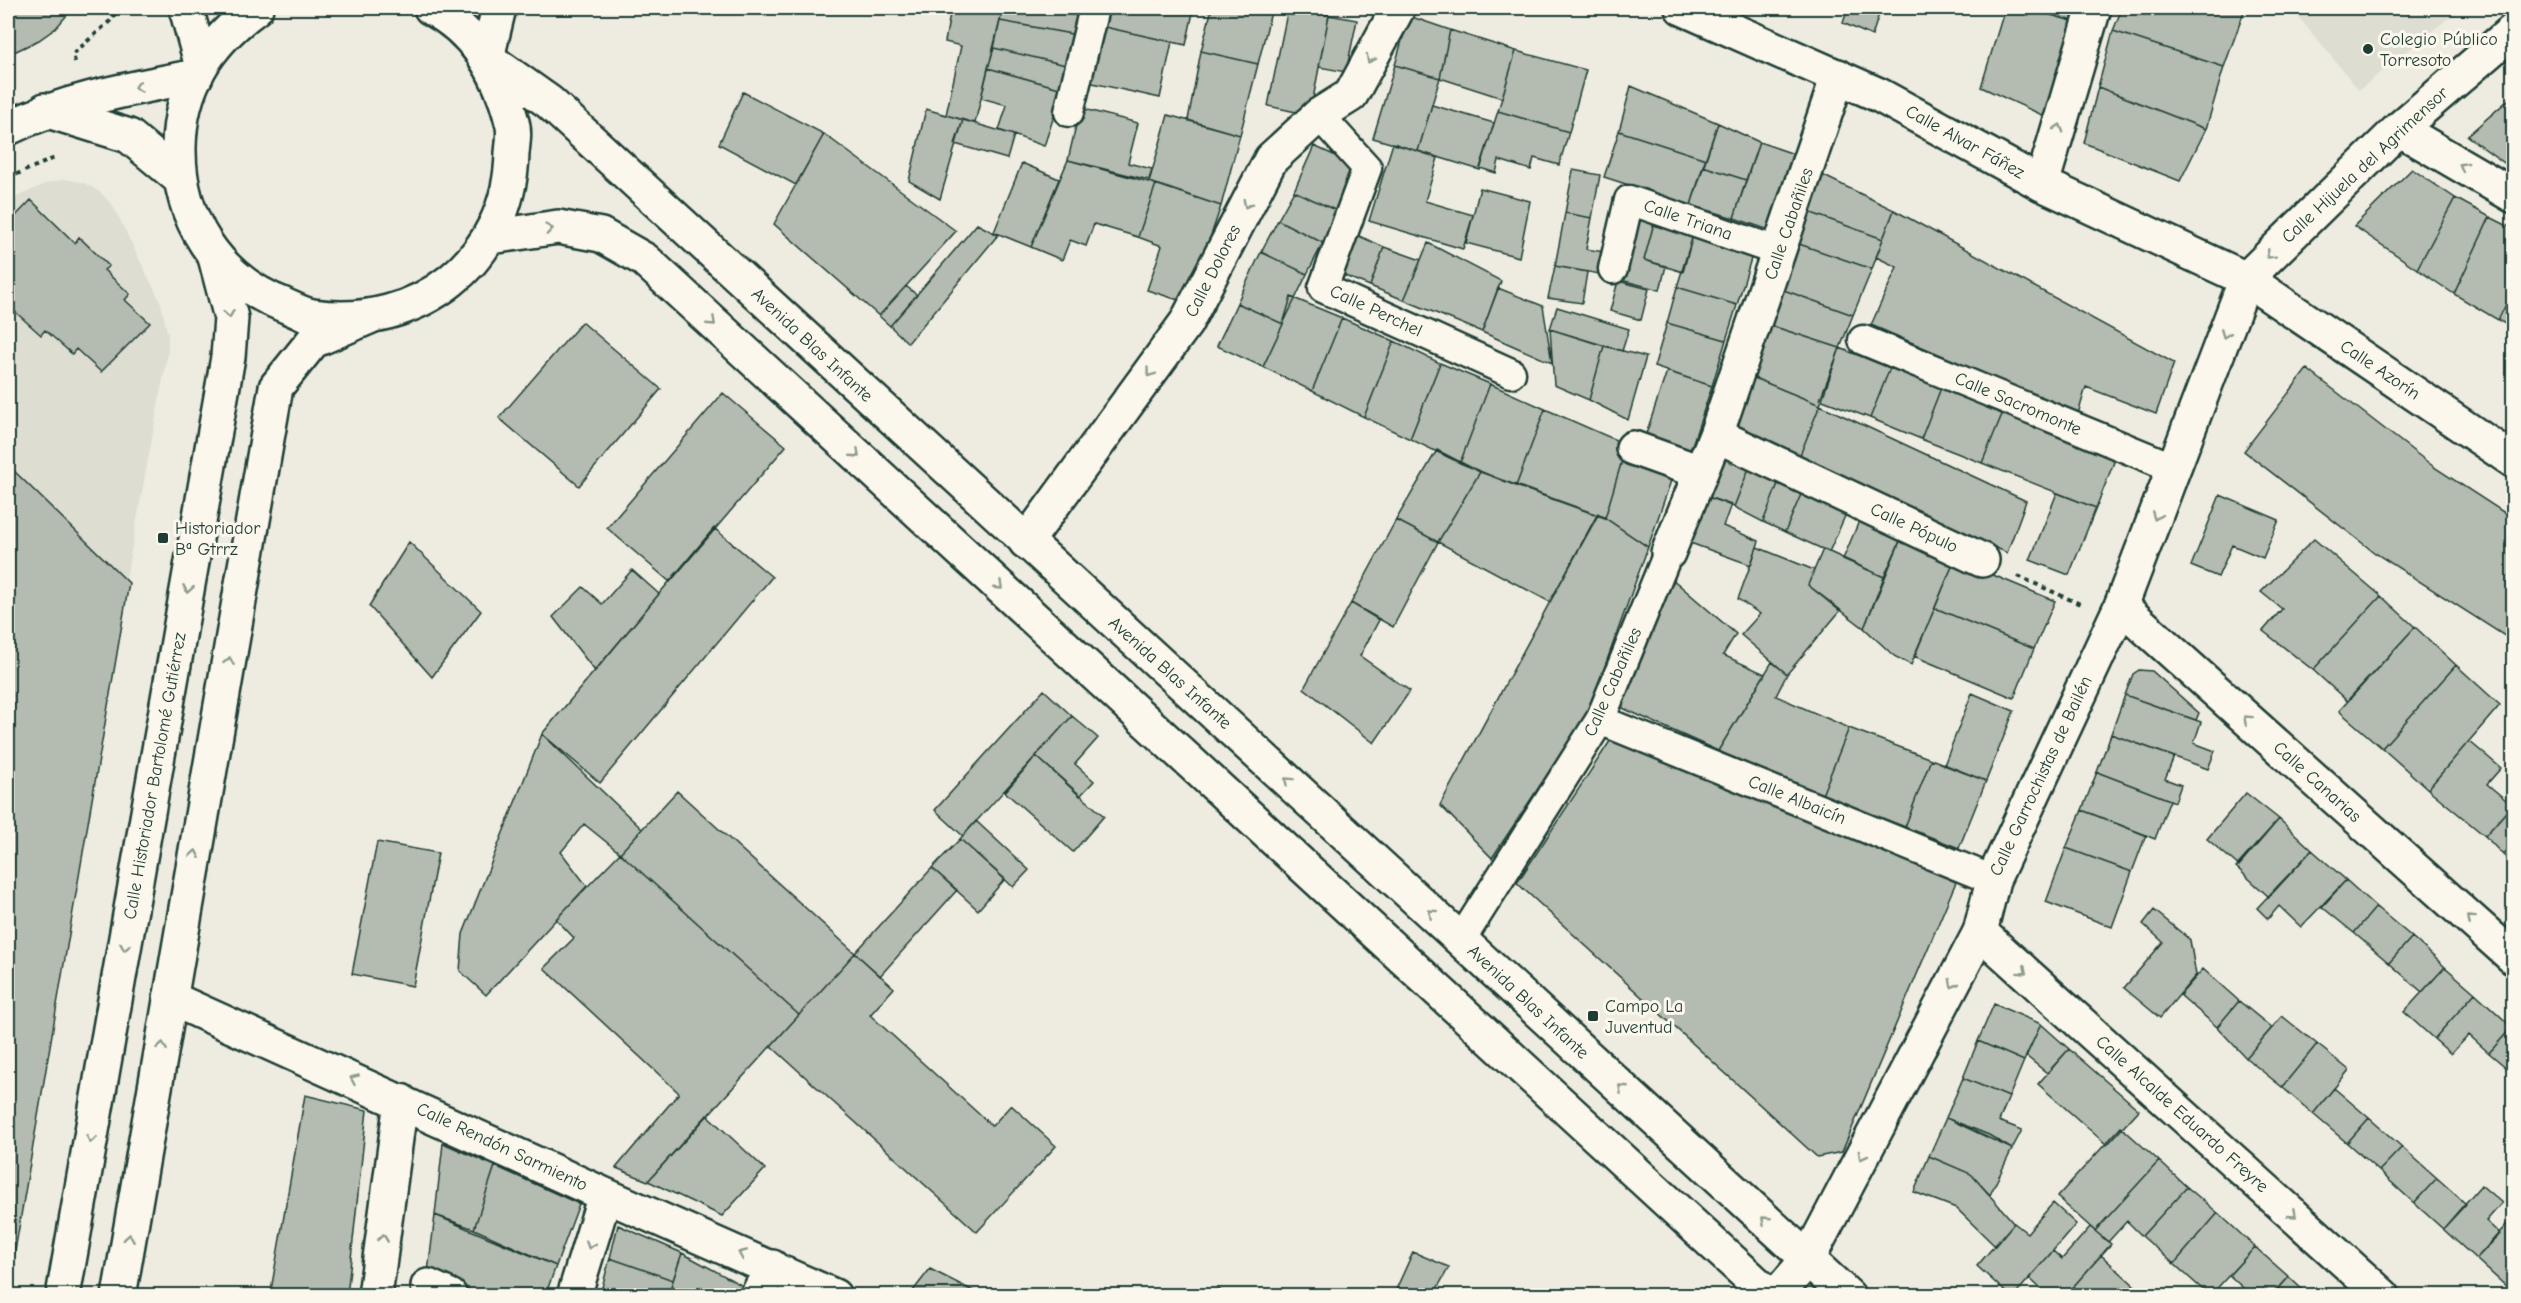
<svg xmlns="http://www.w3.org/2000/svg" width="2521" height="1303" viewBox="0 0 2521 1303" font-family="'Comic Neue',sans-serif">
	<style>
		.built { fill: #ddddd2 }
		.building { fill: #b4bbb0; stroke: #1f3d34; stroke-width: 1.5 }
		.lines { fill: none; stroke-linecap: round; stroke-linejoin: round }
		.pedestrian-casing { stroke: #1f3d34; stroke-width: 33 }
		.minor-casing { stroke: #1f3d34; stroke-width: 38 }
		.tertiary-casing { stroke: #1f3d34; stroke-width: 38 }
		.primary-casing { stroke: #1f3d34; stroke-width: 38 }
		.path { stroke: #1f3d34; stroke-width: 4; stroke-dasharray: 4.5 4.5; stroke-linecap: butt }
		.pedestrian { stroke: #fbf7ec; stroke-width: 28 }
		.minor { stroke: #fbf7ec; stroke-width: 33 }
		.tertiary { stroke: #fbf7ec; stroke-width: 33 }
		.primary { stroke: #fbf7ec; stroke-width: 33 }
		.oneway { stroke: #8d9a90 }
		.poi-dot { fill: #1f3d34; stroke: #fbf7ec; stroke-width: 2 }
		.labels { text-anchor: middle; dominant-baseline: central; stroke-width: 6; stroke-linejoin: round; paint-order: stroke }
		.poi-label { font-size: 18px; fill: #1f3d34; stroke: #fbf7ec; text-anchor: start }
		.street-label { font-size: 18px; fill: #1f3d34; stroke: #fbf7ec }
	</style>
	<rect width="100%" height="100%" fill="#eeece1"/>
	<filter id="ink" filterUnits="userSpaceOnUse"><feTurbulence type="fractalNoise" baseFrequency=".0167" numOctaves="2"/><feDisplacementMap in="SourceGraphic" scale="12" xChannelSelector="R" yChannelSelector="G"/><feConvolveMatrix kernelMatrix="1 2 1 2 8 2 1 2 1" color-interpolation-filters="sRGB"/></filter>
	<g filter="url(#ink)">
		<path class="built" d="M2291 8H2461L2359 90Z
			M65 179 84 183 100 192 113 206 161 303 168 336V352L126 579 129 583 8 1292V201L47 183Z"/>
		<path class="building" d="M8 8H73L56 28 39 40 8 55Z
			M951 8H1003L975 123 946 115 961 46 945 42Z
			M1003 8H1029L1082 16 1077 35 1000 21Z
			M1029 8H1084L1082 16Z
			M1104 8H1194L1186 45 1100 26Z
			M1195 8H1272L1258 64 1201 51 1211 12Z
			M1288 8 1329 15 1310 115 1268 106Z
			M1848 8H1881L1872 36 1843 23Z
			M2005 8H2026L2081 23 2053 120 1981 87Z
			M2026 8H2075L2072 21Z
			M2122 8H2239L2245 9 2224 67 2113 31Z
			M1329 15 1357 20 1346 72 1319 67Z
			M1409 16 1450 30 1440 78 1395 65Z
			M1000 21 1077 35 1070 66 994 48Z
			M1100 26 1172 42 1160 98 1088 82Z
			M1450 30 1516 51 1502 98 1440 78Z
			M2113 31 2224 67 2206 129 2098 87Z
			M994 48 1070 66 1063 89 988 68Z
			M1201 51 1258 64 1240 135 1188 120Z
			M1516 51 1586 70 1569 132 1498 111Z
			M1395 65 1440 78 1418 151 1373 138Z
			M988 68 1063 89 1044 146 999 130 1007 105 981 98Z
			M1631 86 1718 123 1706 159 1619 131Z
			M2098 87 2206 129 2180 181 2084 143Z
			M743 92 824 134 796 185 719 144Z
			M2514 95V170L2467 136Z
			M1432 105 1494 123 1480 170 1418 151Z
			M1080 108 1138 123 1128 163 1152 169 1149 180 1068 160Z
			M926 109 963 120 940 199 909 181Z
			M1498 111 1569 132 1559 165 1534 158 1531 170 1499 160 1496 173 1480 168Z
			M1168 115 1240 135 1221 206 1149 182Z
			M963 120 1014 135 1007 159 955 144Z
			M1718 123 1759 142 1746 180 1703 166Z
			M1619 131 1706 159 1691 205 1604 177Z
			M824 134 956 231 879 316 774 224Z
			M1759 142 1800 156 1775 232 1734 218Z
			M1393 143 1438 158 1425 201 1473 215 1463 249 1369 221Z
			M1314 146 1358 166 1337 211 1294 191Z
			M1068 160 1156 184 1138 237 1094 224 1086 246 1070 240 1062 260 1031 247Z
			M1022 163 1059 179 1031 247 994 232Z
			M1703 166 1746 180 1734 218 1691 205Z
			M2412 169 2455 198 2417 269 2354 226Z
			M1573 170 1600 175 1592 218 1565 213Z
			M1818 173 1894 210 1883 239 1806 211Z
			M1156 184 1221 206 1188 303 1147 290 1162 246 1138 237Z
			M1480 188 1530 201 1519 257 1466 243Z
			M1294 191 1337 211 1323 243 1278 220Z
			M2455 198 2490 217 2454 294 2417 269Z
			M31 200 75 243 79 237 109 266 104 270 130 294 125 300 150 323 101 372 76 349 72 354 45 330 41 335 12 309 8 313V224Z
			M1894 210 2174 363 2156 414 2086 387 2078 414 1871 325 1897 267 1876 257Z
			M1806 211 1883 239 1872 269 1796 243Z
			M1565 213 1592 218 1586 249 1610 253 1605 275 1555 266Z
			M1629 216 1654 223 1644 260 1666 266 1660 290 1613 278Z
			M2490 217 2514 229V289L2498 320 2454 294Z
			M1278 220 1323 243 1307 274 1261 252Z
			M1654 223 1693 235 1683 272 1644 260Z
			M977 224 998 235 908 343 890 326Z
			M1350 232 1384 247 1370 286 1335 272Z
			M1693 235 1753 252 1737 305 1677 287Z
			M1428 243 1501 281 1482 332 1404 300Z
			M1796 243 1872 269 1853 315 1781 289Z
			M1384 247 1421 260 1404 300 1370 286Z
			M1261 252 1307 274 1283 324 1237 303Z
			M1555 266 1587 272 1582 303 1548 298Z
			M1618 281 1649 289 1641 320 1610 311Z
			M906 286 917 295 890 326 879 316Z
			M1677 287 1737 305 1726 340 1667 323Z
			M1498 288 1543 306 1552 363 1482 332Z
			M1781 289 1853 315 1840 348 1769 325Z
			M2514 289V329L2498 320Z
			M1291 297 1342 318 1312 391 1263 367 1283 324Z
			M1237 303 1283 324 1263 367 1217 346Z
			M1557 307 1629 329 1622 351 1550 329Z
			M1342 318 1394 341 1364 417 1312 391Z
			M582 322 661 389 579 486 499 418Z
			M1667 323 1726 340 1712 386 1654 367Z
			M1769 325 1840 348 1820 405 1752 377Z
			M1550 329 1604 346 1589 400 1554 385Z
			M1394 341 1440 363 1410 439 1364 417Z
			M1604 346 1646 357 1628 420 1589 400Z
			M1840 348 1890 368 1870 418 1820 399Z
			M1440 363 1490 384 1460 463 1410 439Z
			M1890 368 1941 388 1921 439 1870 418Z
			M2307 369 2434 467 2514 519V642L2375 553 2244 451Z
			M1667 371 1712 386 1689 454 1644 440Z
			M1752 377 1820 405 1800 455 1737 426Z
			M1490 384 1545 409 1516 486 1460 463Z
			M1941 388 2003 412 1982 463 1921 439Z
			M723 393 786 446 670 582 607 528Z
			M1820 405 2026 501 2007 553 1800 455Z
			M1545 409 1616 440 1623 457 1605 518 1516 486Z
			M2003 412 2116 457 2096 508 1982 463Z
			M1718 448 1751 463 1734 507 1700 494Z
			M1437 450 1480 472 1438 542 1396 520Z
			M1623 457 1674 472 1648 547 1605 518Z
			M1751 463 1781 476 1763 522 1734 507Z
			M8 465 129 583 8 1292Z
			M1480 472 1598 515 1550 602 1438 542Z
			M1781 476 1805 485 1785 532 1763 522Z
			M1805 485 1850 505 1829 552 1785 532Z
			M2057 493 2096 508 2069 575 2030 560Z
			M1700 494 1731 505 1723 526 1759 541 1751 565 1682 540Z
			M2220 495 2279 520 2263 558 2232 545 2218 577 2191 566Z
			M1598 513 1648 547 1588 713 1492 858 1440 805Z
			M1862 514 1903 534 1884 577 1843 559Z
			M1396 520 1438 542 1393 627 1351 603Z
			M714 528 772 577 600 783 542 734Z
			M1903 534 1955 559 1911 665 1894 656 1864 628Z
			M2314 539 2381 596 2313 670 2263 631 2282 609 2261 592Z
			M409 542 481 611 432 677 369 606Z
			M1757 547 1814 570 1808 585 1840 611 1787 674 1741 635 1760 614 1738 599Z
			M1823 549 1884 577 1864 628 1808 585Z
			M1955 559 2055 601 2034 649 1935 608Z
			M632 570 659 594 595 671 553 617 583 587 602 604Z
			M1670 577 1736 634 1723 655 1765 674 1718 751 1616 705Z
			M2381 596 2415 627 2347 701 2313 670Z
			M1351 603 1379 620 1360 656 1410 691 1374 743 1304 688Z
			M1935 608 2034 649 2014 698 1914 656Z
			M2415 627 2456 665 2382 748 2339 711Z
			M1772 662 1787 674 1776 696 1849 728 1822 795 1718 751Z
			M2456 665 2500 705 2428 789 2382 748Z
			M2139 670 2152 671 2199 713 2196 720 2125 695 2133 674Z
			M1044 690 1072 716 963 836 935 810Z
			M1972 693 2014 711 1986 781 1944 765Z
			M2125 695 2201 722 2194 743 2215 751 2208 769 2111 734Z
			M1072 716 1098 738 1075 764 1094 781 1080 796 1036 756Z
			M1849 728 1931 759 1905 827 1822 795Z
			M542 734 642 829 620 853 584 824 561 852 587 886 486 995 460 971 463 934Z
			M2111 734 2174 757 2165 779 2181 785 2175 802 2097 772Z
			M1614 735 1956 882 1842 1152 1817 1157 1517 883Z
			M2469 741 2501 768 2487 784 2512 805 2485 836 2428 789Z
			M1036 756 1104 816 1073 852 1005 792Z
			M1931 759 1986 781 1959 848 1905 827Z
			M2097 772 2170 800 2155 839 2082 810Z
			M677 791 855 953 799 1015 620 853Z
			M2246 793 2279 819 2239 866 2207 839Z
			M2514 803V842L2503 855 2485 836Z
			M2082 810 2146 835 2132 872 2066 848Z
			M2279 819 2312 850 2269 897 2236 867Z
			M976 821 1029 870 1013 887 960 839Z
			M960 839 1005 879 978 910 932 868Z
			M377 842 438 853 413 986 352 974Z
			M2514 842V864L2503 855Z
			M2066 848 2132 872 2112 927 2046 902Z
			M2312 850 2346 880 2301 927 2279 906 2268 919 2257 908Z
			M620 853 799 1015 648 1181 616 1168 679 1093 544 968 574 938 556 919Z
			M932 868 957 890 880 976 855 953Z
			M2346 880 2376 907 2354 933 2322 907Z
			M2376 907 2412 937 2389 963 2354 933Z
			M2154 910 2190 940 2196 975 2160 1018 2124 988 2163 942 2143 924Z
			M2412 937 2445 967 2422 992 2389 963Z
			M855 953 894 988 870 1015 992 1126 1011 1105 1056 1146 977 1232 771 1046Z
			M2445 967 2475 993 2434 1039 2404 1012Z
			M2203 969 2239 1001 2217 1027 2180 995Z
			M2475 993 2512 1027 2489 1053 2469 1035 2451 1054 2434 1039Z
			M2239 1001 2272 1028 2246 1058 2217 1027Z
			M1994 1004 2041 1024 2024 1061 1978 1041Z
			M2282 1016 2317 1044 2282 1087 2246 1058Z
			M2041 1024 2069 1049 2047 1073 2026 1056Z
			M2512 1027 2514 1028V1074L2489 1053Z
			M1978 1041 2024 1061 2009 1097 1963 1078Z
			M2317 1044 2349 1070 2313 1114 2282 1087Z
			M2069 1049 2139 1110 2107 1145 2038 1084Z
			M1963 1078 2009 1097 1999 1121 2022 1130 2012 1149 1946 1118Z
			M2334 1088 2369 1118 2347 1143 2313 1114Z
			M305 1095 367 1110 347 1296H270Z
			M707 1115 765 1169 722 1216 648 1181Z
			M1946 1118 1989 1135 2012 1149 1990 1195 1971 1174 1929 1156Z
			M2369 1118 2402 1147 2379 1171 2347 1143Z
			M2121 1127 2159 1161 2095 1231 2057 1197Z
			M443 1143 495 1166 474 1229 435 1215Z
			M2402 1147 2437 1178 2414 1203 2379 1171Z
			M1929 1156 1971 1174 2014 1223 1995 1246 1956 1208 1914 1192Z
			M2159 1161 2187 1187 2142 1236 2127 1221 2108 1242 2095 1231Z
			M495 1166 579 1204 556 1266 474 1229Z
			M2437 1178 2466 1204 2443 1229 2414 1203Z
			M2481 1185 2502 1203 2486 1221 2500 1234 2476 1259 2443 1229Z
			M2187 1187 2218 1213 2174 1264 2142 1236Z
			M2053 1203 2076 1224 2014 1296H2010L1977 1266 2014 1223 2027 1233Z
			M2218 1213 2255 1247 2210 1296 2174 1264Z
			M435 1215 556 1266 545 1296H482L428 1272Z
			M2514 1216 2511 1246 2514 1248V1284L2509 1289 2476 1259Z
			M618 1225 682 1253 673 1280 610 1258Z
			M2090 1227 2111 1244 2065 1296H2049L2029 1278 2053 1251 2062 1259Z
			M2255 1247 2289 1277 2271 1296H2252L2229 1275Z
			M1413 1252 1449 1267 1433 1296H1393Z
			M682 1253 745 1287 741 1296H668Z
			M2101 1255 2135 1286 2126 1296H2065Z
			M610 1258 673 1280 668 1296H615L601 1291Z
			M930 1269 983 1296H909Z
			M2289 1277 2309 1296H2272Z
			M1218 1289 1230 1296H1214Z
			M601 1291 615 1296H599Z"/>
		<g class="lines">
			<g class="pedestrian-casing">
				<path id="pedestrian" d="M1069 112 1094 8
					M1319 115 1367 168 1323 288 1511 373
					M1613 269 1629 200 1780 252
					M1863 340 2174 468
					M1600 720 1993 880
					M1461 940 1600 720 1668 553"/>
			</g>
			<g class="minor-casing">
				<path id="minor" d="M2399 129 2514 196
					M2042 184 2094 8
					M2246 279 2399 129 2514 30
					M1716 435 1982 560
					M1633 448 1700 472
					M1026 542 1186 323 1271 159 1319 115 1351 95 1398 8
					M1668 553 1716 435 1838 76
					M2121 606 2514 958
					M1980 932 2383 1296
					M170 998 605 1195 834 1296
					M428 1286 450 1296
					M375 1296 401 1101
					M574 1296 605 1195
					M757 1296 772 1267"/>
			</g>
			<g class="tertiary-casing">
				<path id="tertiary" d="M1682 8 1879 95 2042 184 2246 279 2514 461
					M487 58 499 8
					M45 110 129 136 178 177
					M8 128C69 99 129 89 196 76
					M63 1296 228 357 231 318 215 257
					M119 1296 276 387 313 341 369 317
					M1776 1296 1808 1259 1980 932 1993 880 2121 606 2246 279"/>
			</g>
			<g class="primary-casing">
				<path id="primary" d="M186 8 201 63
					M256 8C208 43 180 86 179 147 178 219 217 279 284 305 293 309 304 315 313 316 418 331 510 260 512 153 513 143 515 131 512 122 500 74 475 31 431 8
					M487 58 549 102 1848 1296
					M491 237 558 227 601 235 645 260 1770 1296"/>
			</g>
			<path class="path" d="M75 62 73 54 110 21 119 8
				M8 178 57 157
				M2018 576 2080 604"/>
			<use href="#pedestrian" class="pedestrian"/>
			<use href="#minor" class="minor"/>
			<use href="#tertiary" class="tertiary"/>
			<use href="#primary" class="primary"/>
		</g>
		<defs><path id="oneway-chevron" d="M-2-3.5L2.5 0L-2 3.5" fill="none" stroke-width="1.6" stroke-linecap="round" stroke-linejoin="round" transform="scale(1.5)"/></defs>
		<g class="oneway">
			<use href="#oneway-chevron" transform="translate(1370 59) rotate(118)"/>
			<use href="#oneway-chevron" transform="translate(138 87) rotate(169)"/>
			<use href="#oneway-chevron" transform="translate(2059 128) rotate(-73)"/>
			<use href="#oneway-chevron" transform="translate(2463 166) rotate(-150)"/>
			<use href="#oneway-chevron" transform="translate(1247 204) rotate(117)"/>
			<use href="#oneway-chevron" transform="translate(549 229) rotate(-8)"/>
			<use href="#oneway-chevron" transform="translate(2270 255) rotate(135)"/>
			<use href="#oneway-chevron" transform="translate(229 314) rotate(80)"/>
			<use href="#oneway-chevron" transform="translate(712 322) rotate(43)"/>
			<use href="#oneway-chevron" transform="translate(2225 334) rotate(111)"/>
			<use href="#oneway-chevron" transform="translate(1150 373) rotate(126)"/>
			<use href="#oneway-chevron" transform="translate(856 454) rotate(43)"/>
			<use href="#oneway-chevron" transform="translate(2156 516) rotate(111)"/>
			<use href="#oneway-chevron" transform="translate(999 586) rotate(43)"/>
			<use href="#oneway-chevron" transform="translate(188 589) rotate(100)"/>
			<use href="#oneway-chevron" transform="translate(229 661) rotate(-80)"/>
			<use href="#oneway-chevron" transform="translate(2247 719) rotate(-138)"/>
			<use href="#oneway-chevron" transform="translate(1288 781) rotate(-138)"/>
			<use href="#oneway-chevron" transform="translate(195 854) rotate(-80)"/>
			<use href="#oneway-chevron" transform="translate(1432 913) rotate(-138)"/>
			<use href="#oneway-chevron" transform="translate(2470 919) rotate(-138)"/>
			<use href="#oneway-chevron" transform="translate(125 947) rotate(100)"/>
			<use href="#oneway-chevron" transform="translate(2023 971) rotate(42)"/>
			<use href="#oneway-chevron" transform="translate(1953 984) rotate(118)"/>
			<use href="#oneway-chevron" transform="translate(162 1046) rotate(-80)"/>
			<use href="#oneway-chevron" transform="translate(354 1079) rotate(-156)"/>
			<use href="#oneway-chevron" transform="translate(1622 1088) rotate(-137)"/>
			<use href="#oneway-chevron" transform="translate(91 1139) rotate(100)"/>
			<use href="#oneway-chevron" transform="translate(1862 1156) rotate(118)"/>
			<use href="#oneway-chevron" transform="translate(2293 1214) rotate(42)"/>
			<use href="#oneway-chevron" transform="translate(1765 1220) rotate(-137)"/>
			<use href="#oneway-chevron" transform="translate(129 1238) rotate(-80)"/>
			<use href="#oneway-chevron" transform="translate(383 1238) rotate(-82)"/>
			<use href="#oneway-chevron" transform="translate(590 1245) rotate(108)"/>
			<use href="#oneway-chevron" transform="translate(742 1254) rotate(-157)"/>
		</g>
	</g>
	<g class="poi-dot">
		<circle cx="2368" cy="49" r="6"/>
		<rect x="157" y="532" width="12" height="12" rx="3"/>
		<rect x="1587" y="1010" width="12" height="12" rx="3"/>
	</g>
	<g class="labels">
		<g class="poi-label">
			<text x="2380" y="39">Colegio Público<tspan x="2380" dy="21">Torresoto</tspan></text>
			<text x="175" y="528">Historiador<tspan x="175" dy="21">Bª Gtrrz</tspan></text>
			<text x="1605" y="1006">Campo La<tspan x="1605" dy="21">Juventud</tspan></text>
		</g>
		<g class="street-label">
			<text transform="translate(1965 142) rotate(29)">Calle Alvar Fáñez</text>
			<text transform="translate(2365 165) rotate(-43)">Calle Hijuela del Agrimensor</text>
			<text transform="translate(1688 220) rotate(19)">Calle Triana</text>
			<text transform="translate(1789 224) rotate(-71)">Calle Cabañiles</text>
			<text transform="translate(1213 271) rotate(-63)">Calle Dolores</text>
			<text transform="translate(1376 311) rotate(25)">Calle Perchel</text>
			<text transform="translate(812 345) rotate(43)">Avenida Blas Infante</text>
			<text transform="translate(2380 370) rotate(34)">Calle Azorín</text>
			<text transform="translate(2018 404) rotate(23)">Calle Sacromonte</text>
			<text transform="translate(1914 528) rotate(25)">Calle Pópulo</text>
			<text transform="translate(1170 673) rotate(42)">Avenida Blas Infante</text>
			<text transform="translate(1613 682) rotate(-66)">Calle Cabañiles</text>
			<text transform="translate(155 776) rotate(-80)">Calle Historiador Bartolomé Gutiérrez</text>
			<text transform="translate(2041 776) rotate(-65)">Calle Garrochistas de Bailén</text>
			<text transform="translate(2317 782) rotate(42)">Calle Canarias</text>
			<text transform="translate(1797 800) rotate(22)">Calle Albaicín</text>
			<text transform="translate(1528 1002) rotate(43)">Avenida Blas Infante</text>
			<text transform="translate(2182 1114) rotate(42)">Calle Alcalde Eduardo Freyre</text>
			<text transform="translate(502 1147) rotate(25)">Calle Rendón Sarmiento</text>
		</g>
	</g>
	<rect width="2521" height="1303" fill="none" stroke="#fbf7ec" stroke-width="30"/>
	<rect x="15" y="15" width="2491" height="1273" fill="none" stroke="#1f3d34" stroke-width="2" filter="url(#ink)"/>
</svg>
